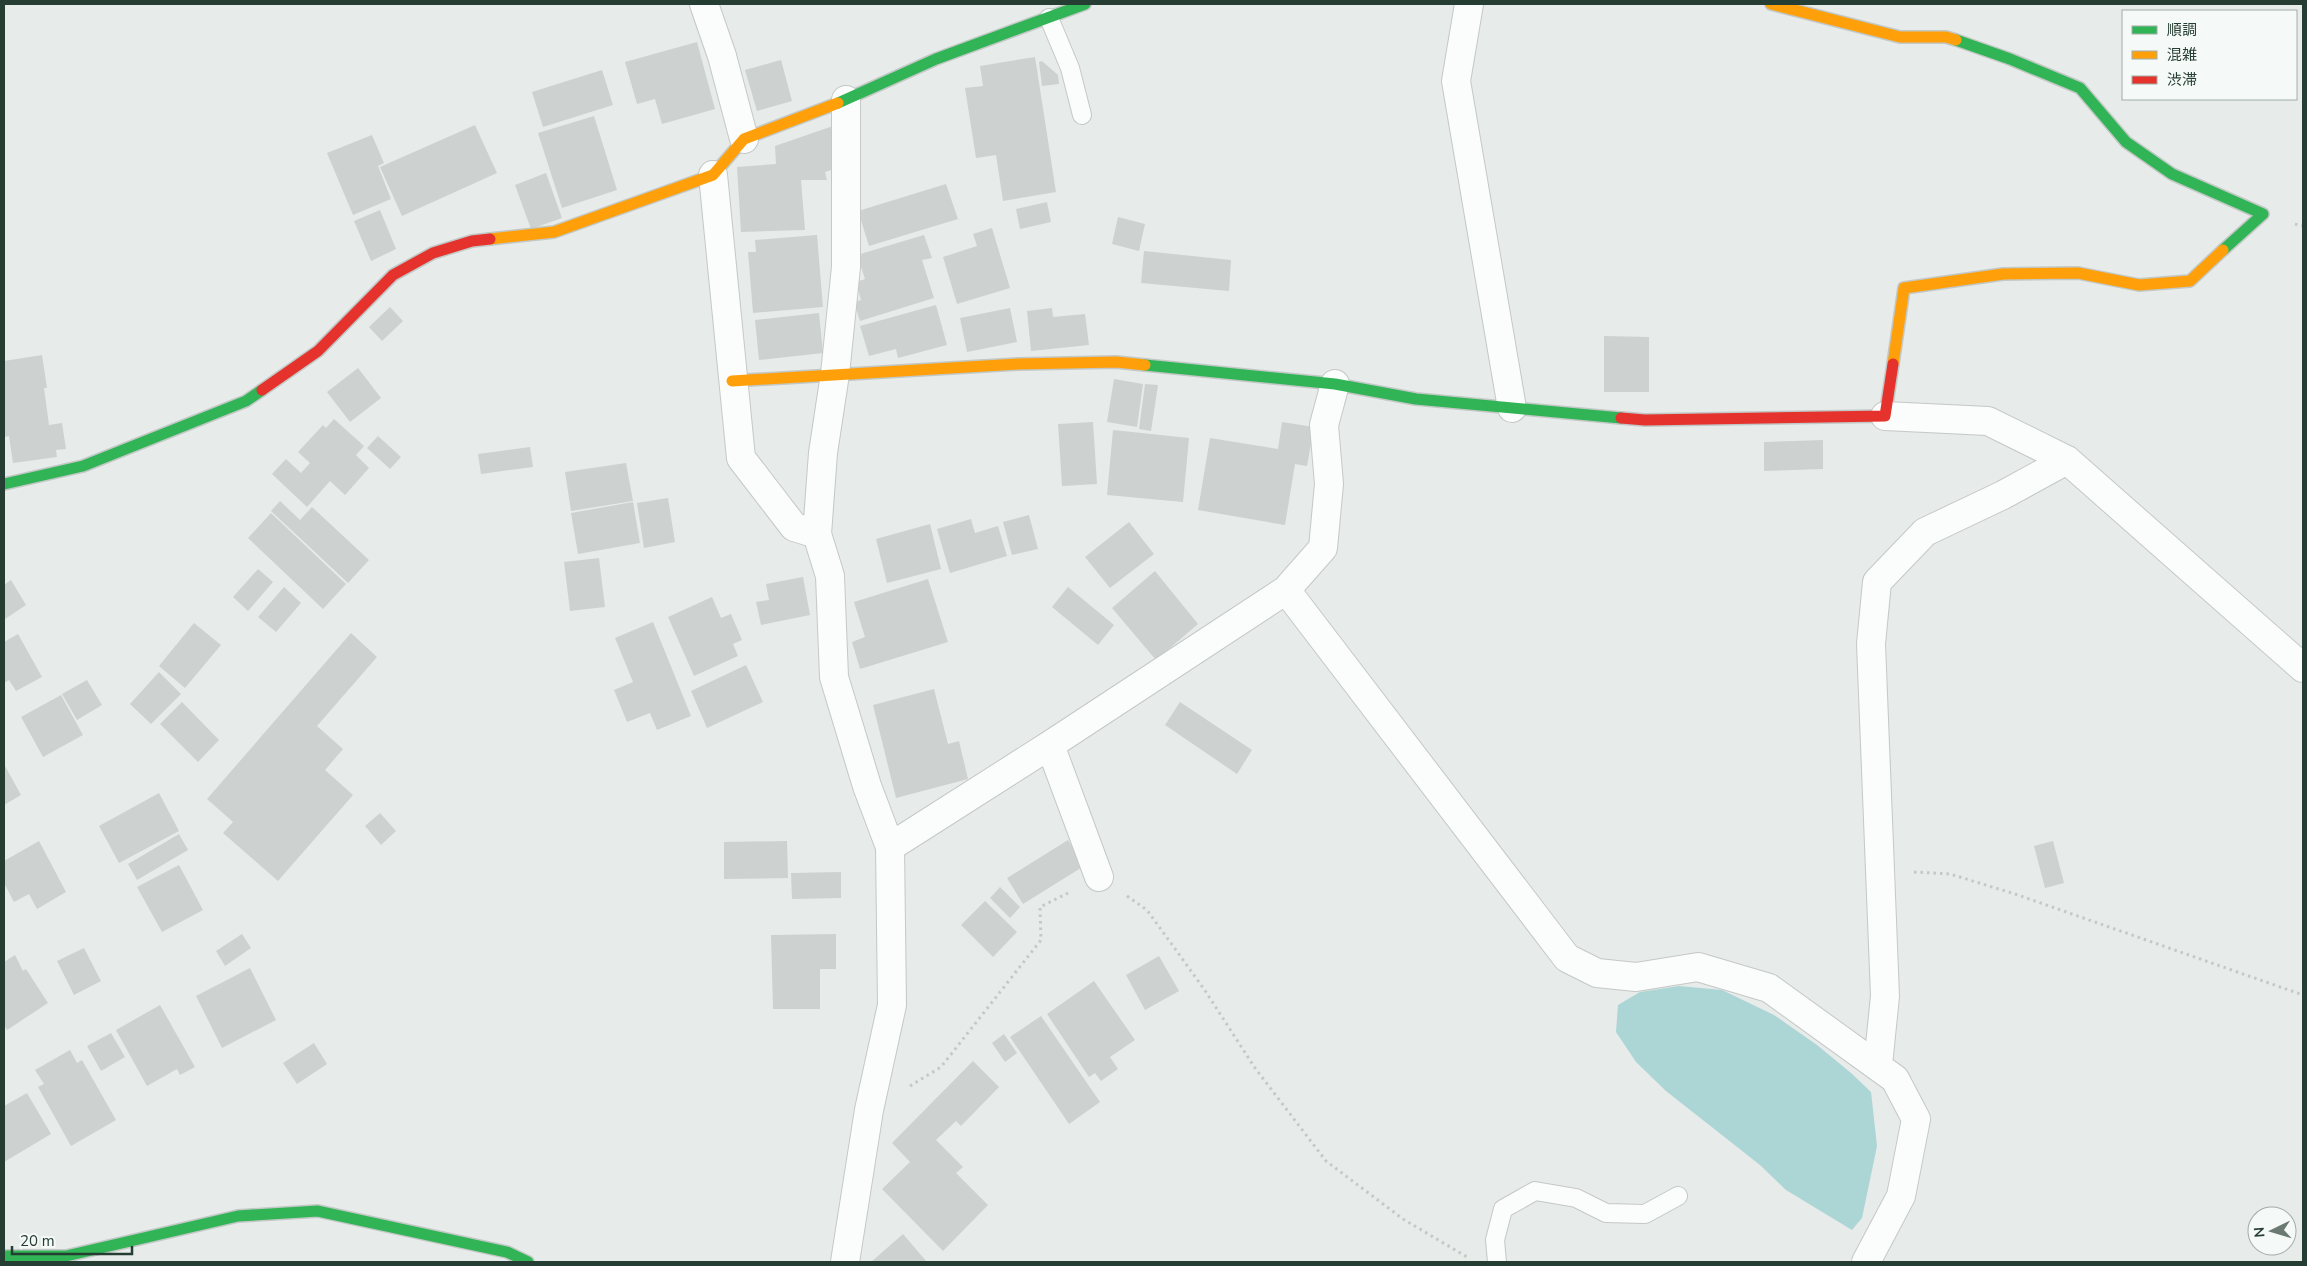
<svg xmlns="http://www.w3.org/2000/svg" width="2307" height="1266" viewBox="0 0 2307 1266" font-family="'Nunito Sans','Noto Sans JP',sans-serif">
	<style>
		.water { fill: #acd5d5 }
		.building { fill: #cdd2d0 }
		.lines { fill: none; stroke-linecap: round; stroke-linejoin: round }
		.lane-casing { stroke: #c4c8c6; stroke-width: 20 }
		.street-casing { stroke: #c4c8c6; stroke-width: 30 }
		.fast-casing { stroke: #c2c8c6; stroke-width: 14 }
		.slow-casing { stroke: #c2c8c6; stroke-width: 14 }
		.jam-casing { stroke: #c2c8c6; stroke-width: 14 }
		.path { stroke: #c3cac6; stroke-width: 3; stroke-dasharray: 2.5 4; stroke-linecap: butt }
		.lane { stroke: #fbfcfc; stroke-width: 18 }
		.street { stroke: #fbfcfc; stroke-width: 28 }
		.fast { stroke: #30b455; stroke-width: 11 }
		.slow { stroke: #ff9f0a; stroke-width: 11 }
		.jam { stroke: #e5322d; stroke-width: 11 }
	</style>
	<rect width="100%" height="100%" fill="#e7ebe9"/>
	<path class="water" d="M1679 986 1722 990 1774 1015 1817 1045 1851 1073 1871 1092 1877 1146 1862 1218 1852 1230 1786 1190 1760 1165 1666 1091 1636 1062 1616 1032 1618 1005 1640 992Z"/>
	<path class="building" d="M697 42 715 109 662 124 655 99 637 104 625 62Z
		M1035 57 1056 192 1003 201 996 155 976 158 965 88 983 86 980 66Z
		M781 60 792 101 757 111 745 70Z
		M1042 61 1058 75 1059 84 1042 86 1039 62Z
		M602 70 613 105 543 127 532 92Z
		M594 116 617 190 562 208 538 133Z
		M475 125 497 173 402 216 380 167Z
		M833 126 837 168 825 172 827 180H801L805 230 741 232 737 167 776 164 775 146Z
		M372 135 384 163 378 166 391 199 353 215 327 153Z
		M546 173 562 218 531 229 515 185Z
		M946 184 958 219 869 246 858 211Z
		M1047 202 1051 222 1020 229 1016 209Z
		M380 210 396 249 371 261 354 221Z
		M1118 217 1145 224 1139 251 1112 244Z
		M992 228 1010 288 957 304 943 257 977 246 973 234Z
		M817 235 823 307 753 313 748 252H756L755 240Z
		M924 235 932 258 922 260 934 298 860 321 854 302 861 300 856 282 865 279 857 255Z
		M1144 251 1231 260 1229 291 1141 283Z
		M936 305 947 345 898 358 896 349 869 356 860 326Z
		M390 307 403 321 382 341 369 327Z
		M1010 308 1017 342 967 352 960 318Z
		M1052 308 1053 317 1085 314 1089 345 1031 351 1027 311Z
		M819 313 823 353 759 360 755 320Z
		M1604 336 1649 337V392H1604Z
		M42 355 47 388H44L49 425 62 423 66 449 56 450 57 457 13 463 9 436 4 437V361Z
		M358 368 381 398 350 422 327 392Z
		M1114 379 1143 384 1137 427 1107 422Z
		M1145 384 1158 385 1151 431 1139 429Z
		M334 419 364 446 356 455 369 468 345 495 330 481 307 507 272 474 286 459 301 473 310 463 298 452 323 425 326 428Z
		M1093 422 1097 484 1062 486 1058 424Z
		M1282 422 1314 427 1307 466 1295 464 1285 525 1198 510 1210 438 1278 449Z
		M1113 430 1189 438 1183 502 1107 495Z
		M378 436 401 457 390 469 367 448Z
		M1823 440V469L1764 471V442Z
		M530 447 533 467 481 474 478 454Z
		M626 463 633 501 571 511 565 472Z
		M668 498 675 542 644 548 637 503Z
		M280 501 300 520 312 507 369 560 348 583 271 511Z
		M633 502 640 543 578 554 571 513Z
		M271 513 346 584 323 609 248 538Z
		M1029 515 1038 549 1012 555 1003 522Z
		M971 519 975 533 998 526 1007 556 950 573 937 529Z
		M1129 522 1154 554 1110 588 1085 557Z
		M930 524 941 569 887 583 876 539Z
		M599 558 605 607 570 611 564 562Z
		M258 569 273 582 248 611 233 597Z
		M1155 571 1198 624 1156 660 1112 608Z
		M803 577 810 615 761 625 756 602 769 600 766 584Z
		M928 579 948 642 860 669 852 642 865 637 854 602Z
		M11 580 26 605 5 619 4 585Z
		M284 587 301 603 276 632 258 617Z
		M1068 587 1114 625 1098 645 1052 607Z
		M712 597 721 618 731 614 742 640 733 644 738 656 694 676 668 617Z
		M653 622 691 716 657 730 650 713 627 722 614 690 633 682 615 638Z
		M194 623 221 645 185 688 159 666Z
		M351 633 377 657 317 726 343 749 325 770 353 795 278 881 223 833 233 822 207 799Z
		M18 634 42 677 16 691 9 680 4 683V642Z
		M746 665 763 702 707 728 691 691Z
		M159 672 181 694 151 724 130 704Z
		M87 680 102 705 77 720 62 694Z
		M934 689 948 744 959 741 968 779 896 798 873 705Z
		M61 695 83 735 43 757 21 717Z
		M182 702 219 740 198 762 160 724Z
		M1180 702 1252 750 1237 774 1165 725Z
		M4 764 21 795 4 805Z
		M159 793 179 831 119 863 99 826Z
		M380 813 396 831 381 845 365 826Z
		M179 834 188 850 137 880 128 864Z
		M1068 840 1084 866 1023 904 1007 878Z
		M39 841 66 892 37 909 29 894 14 902 4 883V861Z
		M787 841 788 878 724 879V842Z
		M2053 841 2064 883 2045 888 2034 846Z
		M179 865 203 910 162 932 137 887Z
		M841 872V898L792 899 791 873Z
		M1000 887 1020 907 1010 918 990 898Z
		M985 901 1017 932 993 957 961 925Z
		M242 934 251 948 225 966 216 951Z
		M836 934V969H820V1009H773L771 935Z
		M84 948 101 981 74 995 57 961Z
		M15 955 23 971 26 969 48 1003 7 1030 4 1025V962Z
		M1159 956 1179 991 1145 1010 1126 975Z
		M250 968 276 1020 222 1048 196 996Z
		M1094 981 1135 1040 1110 1057 1118 1069 1101 1081 1095 1073 1089 1077 1047 1014Z
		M160 1005 195 1067 180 1075 177 1069 147 1086 116 1030Z
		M1041 1016 1100 1102 1069 1124 1010 1037Z
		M111 1033 125 1057 101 1071 87 1046Z
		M1004 1034 1017 1053 1005 1062 992 1043Z
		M314 1043 327 1064 297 1084 283 1063Z
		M70 1050 77 1063 82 1060 116 1120 71 1146 38 1087 44 1084 35 1070Z
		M973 1061 999 1087 961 1126 956 1121 936 1140 963 1167 956 1173 988 1205 943 1251 882 1189 910 1162 892 1143Z
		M27 1093 51 1134 4 1162V1106Z
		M903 1234 927 1262H871Z"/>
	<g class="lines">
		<g class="lane-casing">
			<path id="lane" d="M1049 18 1070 68 1082 115
				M1497 1262 1495 1240 1503 1209 1535 1191 1576 1198 1606 1213 1645 1214 1678 1196"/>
		</g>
		<g class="street-casing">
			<path id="street" d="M704 4 722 56 744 139
				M1469 4 1456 81 1512 408
				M713 175 741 458 794 527 817 534
				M1885 416 1988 421 2067 460 2303 668
				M1286 590 1567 958 1597 973 1636 977 1698 967 1769 988 1895 1079 1916 1119 1901 1196 1866 1262
				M1050 745 1099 877
				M890 847 1050 745 1286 590 1323 548 1329 484 1324 425 1335 384
				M1878 1065 1885 996 1871 644 1877 582 1925 532 2003 495 2067 460
				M845 1262 869 1110 892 1005 890 847 867 786 834 677 830 576 817 534 823 453 835 374 846 267V100"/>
		</g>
		<g class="fast-casing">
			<path id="fast" d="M1956 40 2010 59 2080 88 2126 142 2172 174 2263 214 2223 250
				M838 103 936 59 1085 4
				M1145 365 1335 384 1416 399 1621 418
				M4 484 83 466 246 401 262 390
				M4 1256H66L238 1216 318 1211 507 1252 528 1262"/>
		</g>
		<g class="slow-casing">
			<path id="slow" d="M1771 4 1900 37H1946L1956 40
				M490 239 554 232 713 175 744 139 838 103
				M1893 364 1904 288 2003 274 2078 273 2139 285 2190 281 2223 250
				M732 381 1018 364 1116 362 1145 365"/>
		</g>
		<g class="jam-casing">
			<path id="jam" d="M262 390 318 351 393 275 433 253 472 241 490 239
				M1621 418 1645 420 1885 416 1893 364"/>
		</g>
		<path class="path" d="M2295 224 2303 226
			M1914 872 1950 874 2015 894 2303 995
			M1127 896 1147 910 1204 989 1255 1068 1326 1161 1403 1219 1467 1257
			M910 1086 941 1067 1041 940 1040 907 1068 893"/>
		<use href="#lane" class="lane"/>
		<use href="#street" class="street"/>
		<use href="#fast" class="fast"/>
		<use href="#slow" class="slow"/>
		<use href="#jam" class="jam"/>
	</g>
	<rect width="2307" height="1266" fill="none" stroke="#263d33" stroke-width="10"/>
	<rect x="2122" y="10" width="175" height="90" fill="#f5f9f7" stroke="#a2aea9"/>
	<rect x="2132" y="26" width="25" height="8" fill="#30b455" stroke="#a2aea9"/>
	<text x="2167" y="35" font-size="15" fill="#263d33">順調</text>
	<rect x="2132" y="51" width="25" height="8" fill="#ff9f0a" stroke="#a2aea9"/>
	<text x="2167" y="60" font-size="15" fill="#263d33">混雑</text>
	<rect x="2132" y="76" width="25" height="8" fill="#e5322d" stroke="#a2aea9"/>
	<text x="2167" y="85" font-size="15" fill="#263d33">渋滞</text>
	<g transform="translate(2272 1231) rotate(265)"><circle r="24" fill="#f5f9f7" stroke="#a2aea9"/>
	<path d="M0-4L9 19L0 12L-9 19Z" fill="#6a7a73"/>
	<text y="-8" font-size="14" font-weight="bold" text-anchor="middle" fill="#263d33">N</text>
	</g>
	<path d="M12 1246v8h120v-8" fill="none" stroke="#263d33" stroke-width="2.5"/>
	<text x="20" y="1246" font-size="15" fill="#263d33" stroke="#f5f9f7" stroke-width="4" paint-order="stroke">20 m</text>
</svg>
